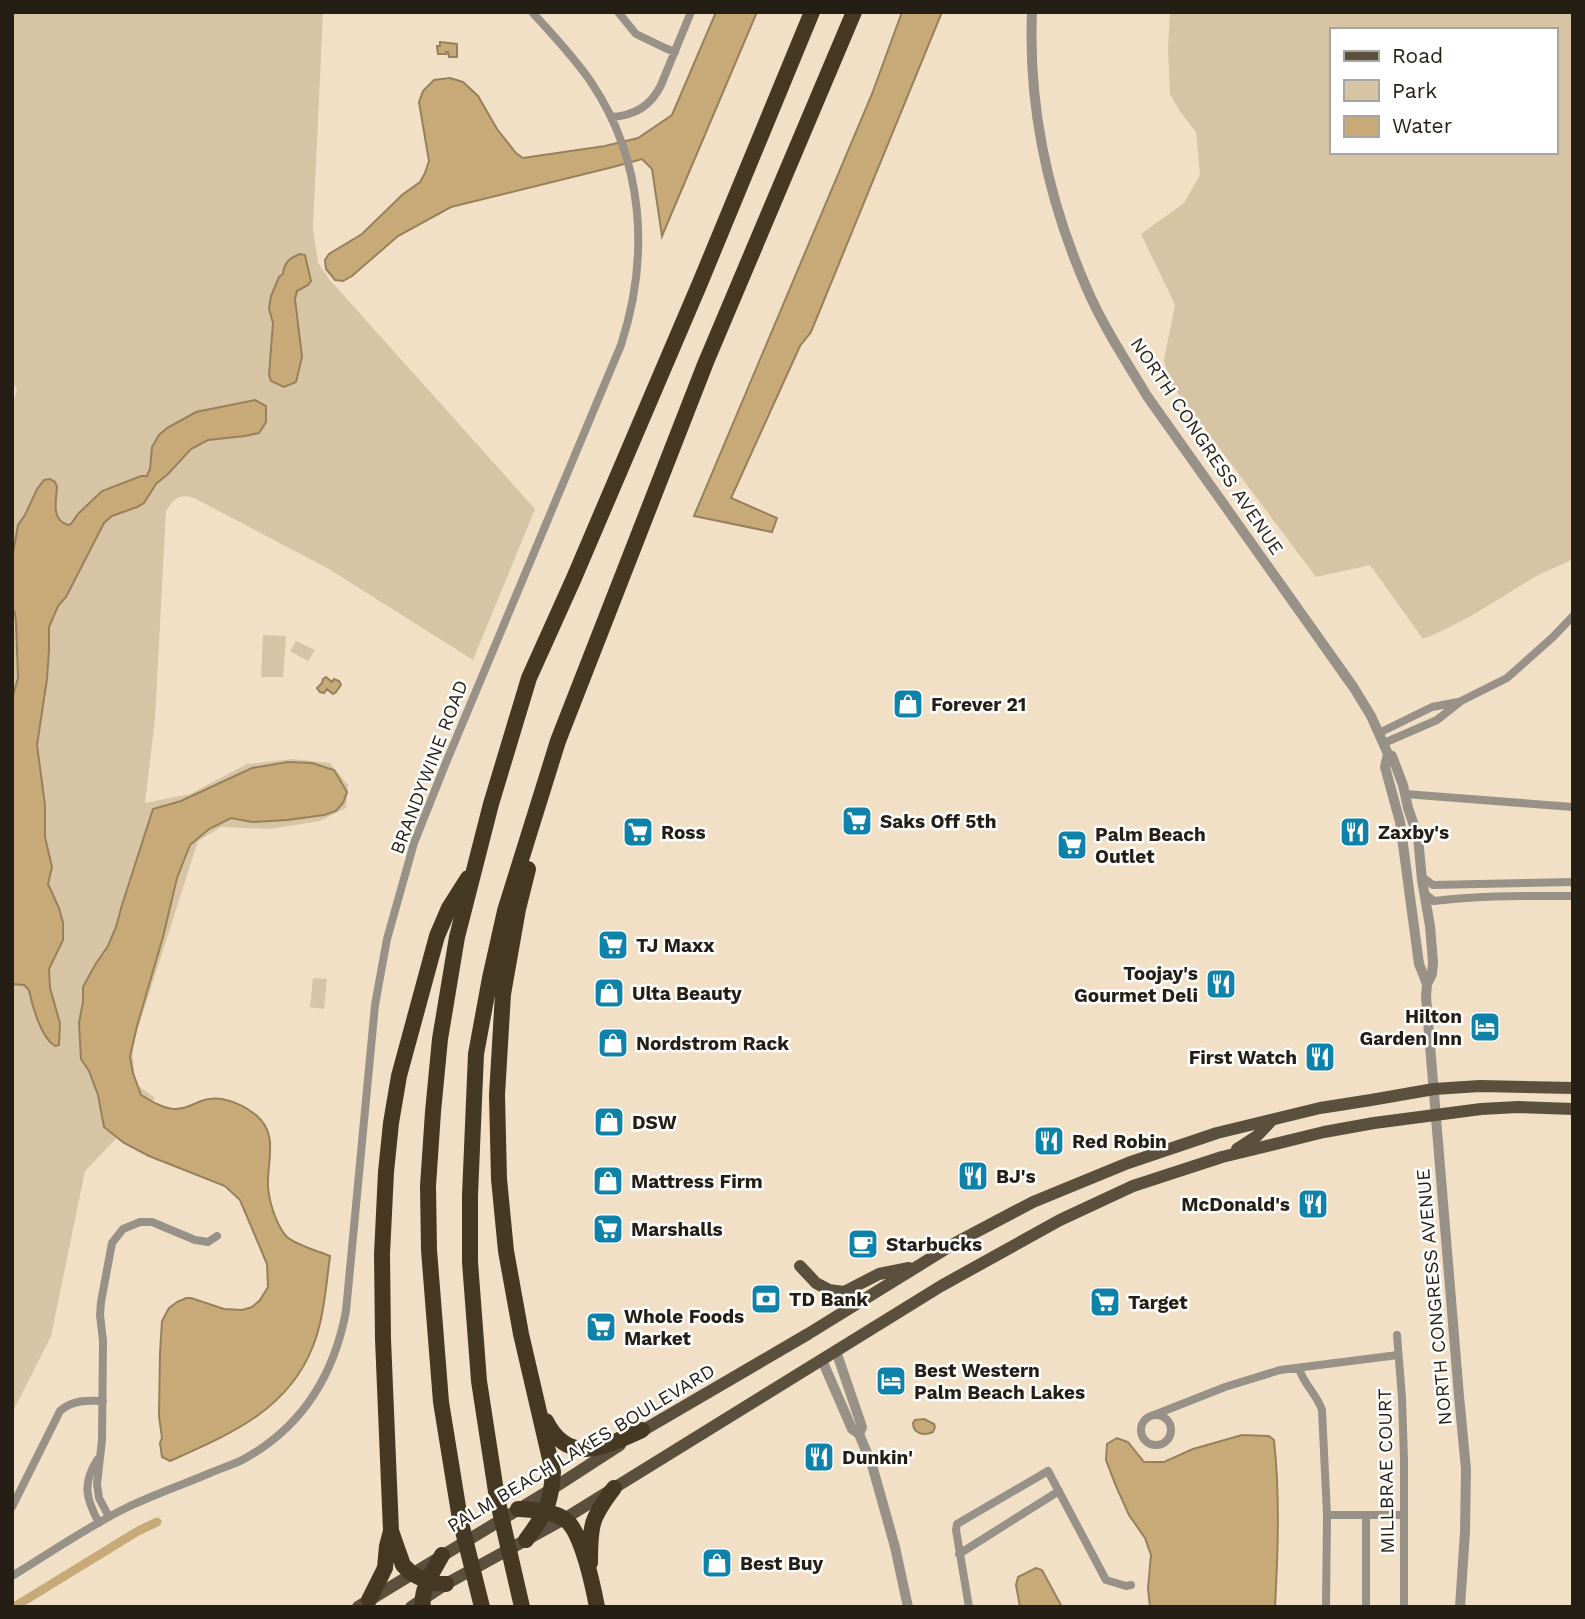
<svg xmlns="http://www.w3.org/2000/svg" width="1585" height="1619" viewBox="0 0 1585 1619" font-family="'Work Sans',sans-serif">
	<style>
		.green { fill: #d7c4a5; fill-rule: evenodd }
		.water { fill: #c8aa79; stroke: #97805b; stroke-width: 2 }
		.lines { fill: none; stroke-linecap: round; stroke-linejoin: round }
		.canal { stroke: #c8aa79; stroke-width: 9 }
		.minor { stroke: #989187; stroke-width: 8 }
		.tertiary { stroke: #989187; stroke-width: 10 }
		.primary { stroke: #5b503d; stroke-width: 12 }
		.motorway { stroke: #463923; stroke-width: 16 }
		.labels { text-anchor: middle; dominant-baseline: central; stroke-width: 5; stroke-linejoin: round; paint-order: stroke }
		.street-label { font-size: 19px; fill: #241e14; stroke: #fff }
		.poi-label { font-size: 19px; font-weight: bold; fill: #241e14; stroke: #fff; text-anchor: start }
	</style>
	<rect width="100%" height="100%" fill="#f1e0c6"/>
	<path class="green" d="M12 12H323L313 228 318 263 329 279 535 509 473 660 329 569 194 498C179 493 174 499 166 511L155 719 145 803 190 794 247 764 293 759 330 763 348 785 346 808 320 821 270 829 221 827 198 841 132 1047 135 1083 155 1098 85 1171 51 1336 12 1413V406L17 390 12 381Z
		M1170 12H1573V559C1560 566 1545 571 1533 578 1497 600 1462 624 1423 639L1370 565 1316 577 1169 381 1164 360 1175 305 1141 234 1184 203 1200 175 1196 132 1181 113 1170 94 1168 48ZM1331 30H1555V152H1331Z
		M263 635 286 636 283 677H261Z
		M296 641 315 650 308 661 290 651Z
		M313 978 327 979 324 1009 310 1007Z"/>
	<path class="water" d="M716 12H757L662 236 652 169 642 159 613 167 451 207 398 236 352 276 343 281 335 280 326 269 325 260 329 254 362 234 402 195 420 182 425 173 429 161 419 102 423 91 434 80 450 78 463 82 478 96 497 129 516 153 523 158 605 146 638 138 672 115Z
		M902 12H942L811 332 800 346 731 498 777 518 772 532 694 516 872 94Z
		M440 42 457 44V57H449L448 52H446V54H438L437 46H440Z
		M300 254 305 255 311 281 308 285 297 291 295 299 302 357 296 382 284 387 271 381 269 375 273 323 269 309 271 296 279 277 283 274C284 262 290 258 300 254Z
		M255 400 266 406V422L259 433 245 436 208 440 191 449 168 474 156 484 144 503 137 507 112 516 104 523 66 597 58 606 49 627V650L47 679 37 745 45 805V837L52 867 48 884 59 908 63 923V940L49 969 50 988 60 1023 59 1045 55 1046C41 1038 32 1005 29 990L24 985 12 984V699L18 678 16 622 15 613 12 609V558L17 531 18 525 25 515 37 489 44 480 50 479 55 482 57 487C56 501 51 520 68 525L71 524 78 514 102 491 141 476H147L150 469 152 447 159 435 167 428 196 412Z
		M326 677 332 682 334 679 339 681 341 685 336 692 333 694 327 689 324 693 320 692 317 688 322 683 323 679Z
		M288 762 312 763 334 770 347 792 343 803 336 811 324 815 287 820 252 822 231 818 209 829 190 845 177 878 163 937 137 1026 130 1057 133 1073 141 1095C151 1101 164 1109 175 1109 185 1109 192 1105 201 1101 219 1094 241 1103 256 1115 279 1134 267 1161 268 1186 269 1202 276 1224 286 1236 295 1245 318 1251 330 1256 326 1286 324 1318 313 1346 288 1411 228 1435 170 1461L162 1457 160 1443 162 1438 159 1416 160 1353 162 1321 169 1308 177 1302 186 1298H191L224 1309 242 1310 252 1307 260 1300 268 1287 267 1264 240 1200 225 1186 149 1156 124 1143 104 1127 98 1095 89 1071 81 1059 79 1023 83 1002V987L95 965 108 946 116 927 122 905 153 809 181 801 252 768Z
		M924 1419 934 1424 935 1427 933 1432C924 1436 913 1434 913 1423L915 1420Z
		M1242 1435 1269 1436 1274 1440C1280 1496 1278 1551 1275 1607H1150L1148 1588 1151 1555 1145 1538 1129 1515 1116 1486 1106 1460 1107 1444 1117 1438 1128 1442 1144 1462H1164L1193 1449Z
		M1036 1568 1042 1570 1062 1607H1020L1016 1585 1018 1577Z"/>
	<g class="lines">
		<path class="canal" d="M14 1607 138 1531 157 1522"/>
		<path class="minor" d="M618 12 636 34 665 48 675 52
			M611 117C633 116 651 106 661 85L691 12
			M1379 733 1432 707 1458 702
			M1384 743 1437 720 1461 701 1507 678 1553 637 1573 616
			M1405 794 1573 807
			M1422 877 1433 885 1573 882
			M1425 894 1434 901C1480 895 1526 896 1573 896
			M1397 1335 1402 1398 1404 1459V1607
			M1299 1368C1303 1384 1317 1394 1322 1410L1327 1515 1326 1607
			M1154 1415 1225 1387 1280 1370 1398 1355
			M1141 1430a15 15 0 1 1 30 0a15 15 0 1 1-30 0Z
			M97 1460C82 1484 86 1499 99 1523
			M12 1507 60 1411C72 1400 88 1400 103 1401
			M1327 1515H1403
			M109 1517 99 1498 97 1484 102 1440 103 1341 100 1315 101 1302 112 1243 123 1229 140 1222H152L195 1240 208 1242 217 1236
			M959 1554 1059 1491
			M12 1576C50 1553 87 1527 126 1508 153 1495 182 1485 210 1473 221 1468 233 1465 244 1459 302 1427 334 1375 346 1311L375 1005 387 939 414 843 445 765 621 345C650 256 644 161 591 82 574 57 553 35 532 12
			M969 1607 956 1530 957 1524 1048 1471 1106 1580 1126 1586 1131 1585
			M1366 1607V1515"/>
		<path class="tertiary" d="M1032 12C1028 107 1049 202 1087 289 1103 326 1126 361 1147 396L1354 688 1371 716 1388 754 1392 756 1403 785 1408 808 1418 837 1422 880 1430 926 1433 962 1432 974 1427 984 1426 997 1459 1396 1466 1469 1465 1532 1460 1607
			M1388 754 1385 767 1400 822 1419 964 1427 984
			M836 1351 862 1427 859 1434
			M822 1360 852 1429 859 1434 872 1465 895 1547 908 1607"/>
		<path class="primary" d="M1237 1149 1257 1136 1272 1120
			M800 1266 816 1283 829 1290 844 1292 879 1274 909 1268
			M635 1435 808 1334 957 1242 1033 1202 1128 1163 1217 1133 1320 1108 1371 1100 1434 1089 1480 1086 1573 1088
			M358 1607 552 1489 620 1445
			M411 1607 446 1584 564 1519 941 1286 1060 1220 1133 1186 1222 1157 1324 1132 1374 1123 1481 1109 1518 1107 1573 1109"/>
		<path class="motorway" d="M546 1421C569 1467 606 1446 642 1430
			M518 1509C534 1510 552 1510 566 1520 582 1533 593 1586 597 1607
			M526 1540C545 1514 551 1505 553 1472L521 1334 506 1251 499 1179 497 1095 503 994 518 909 528 869
			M590 1563C590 1525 591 1518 614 1488
			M446 1584 428 1582 411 1573 403 1565 391 1531 383 1339 382 1254 386 1172 391 1123 399 1076 437 936 449 908 468 878
			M369 1600 385 1568 387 1546 391 1531
			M423 1607C420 1589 434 1570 442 1555
			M482 1607 460 1519 441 1402 429 1250 428 1186 433 1112 440 1039 457 937 491 804 529 678 574 578 700 283 812 12
			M522 1607 497 1498 479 1381 470 1262V1195L476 1054 490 978 505 911 558 741 706 362 854 12"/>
	</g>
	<defs>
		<g id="shop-square" transform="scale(1.575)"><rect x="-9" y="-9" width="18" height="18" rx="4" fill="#0f82a9" stroke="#fff"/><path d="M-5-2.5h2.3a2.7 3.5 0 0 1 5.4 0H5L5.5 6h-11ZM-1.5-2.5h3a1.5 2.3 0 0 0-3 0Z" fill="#fff"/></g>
		<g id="supermarket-square" transform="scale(1.575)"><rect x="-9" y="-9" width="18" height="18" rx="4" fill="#0f82a9" stroke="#fff"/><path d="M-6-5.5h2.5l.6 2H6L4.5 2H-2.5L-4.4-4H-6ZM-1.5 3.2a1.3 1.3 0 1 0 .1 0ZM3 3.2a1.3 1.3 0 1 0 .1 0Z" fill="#fff"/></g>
		<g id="restaurant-square" transform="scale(1.575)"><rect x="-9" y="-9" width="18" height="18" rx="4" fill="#0f82a9" stroke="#fff"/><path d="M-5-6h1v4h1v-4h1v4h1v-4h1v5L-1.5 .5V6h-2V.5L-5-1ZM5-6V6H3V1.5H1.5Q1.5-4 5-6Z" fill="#fff"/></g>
		<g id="hotel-square" transform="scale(1.575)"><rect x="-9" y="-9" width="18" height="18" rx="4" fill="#0f82a9" stroke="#fff"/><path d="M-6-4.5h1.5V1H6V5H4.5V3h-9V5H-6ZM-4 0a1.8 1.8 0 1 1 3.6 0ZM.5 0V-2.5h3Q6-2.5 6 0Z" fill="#fff"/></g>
		<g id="cafe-square" transform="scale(1.575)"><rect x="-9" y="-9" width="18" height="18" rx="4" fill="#0f82a9" stroke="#fff"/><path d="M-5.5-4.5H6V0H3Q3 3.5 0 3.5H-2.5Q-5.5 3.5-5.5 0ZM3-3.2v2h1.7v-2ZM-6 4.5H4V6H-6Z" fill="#fff"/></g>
		<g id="bank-square" transform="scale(1.575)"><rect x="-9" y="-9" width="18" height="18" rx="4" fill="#0f82a9" stroke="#fff"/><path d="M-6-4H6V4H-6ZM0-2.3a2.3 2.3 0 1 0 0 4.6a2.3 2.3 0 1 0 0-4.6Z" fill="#fff"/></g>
	</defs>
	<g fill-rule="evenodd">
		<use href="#shop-square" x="908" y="704"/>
		<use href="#supermarket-square" x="857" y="821"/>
		<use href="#supermarket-square" x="638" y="832"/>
		<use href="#restaurant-square" x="1355" y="832"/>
		<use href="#supermarket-square" x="1072" y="845"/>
		<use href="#supermarket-square" x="613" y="945"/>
		<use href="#restaurant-square" x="1221" y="984"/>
		<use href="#shop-square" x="609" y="993"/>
		<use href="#hotel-square" x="1485" y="1027"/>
		<use href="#shop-square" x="613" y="1043"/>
		<use href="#restaurant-square" x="1320" y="1057"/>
		<use href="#shop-square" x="609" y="1122"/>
		<use href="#restaurant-square" x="1049" y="1141"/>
		<use href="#restaurant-square" x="973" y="1176"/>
		<use href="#shop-square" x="608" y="1181"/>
		<use href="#restaurant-square" x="1313" y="1204"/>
		<use href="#supermarket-square" x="608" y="1229"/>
		<use href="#cafe-square" x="863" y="1244"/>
		<use href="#bank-square" x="766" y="1299"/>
		<use href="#supermarket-square" x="1105" y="1302"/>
		<use href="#supermarket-square" x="601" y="1327"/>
		<use href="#hotel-square" x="891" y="1381"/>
		<use href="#restaurant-square" x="819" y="1457"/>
		<use href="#shop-square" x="717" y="1563"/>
	</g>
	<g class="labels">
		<g class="street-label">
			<text transform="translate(1207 446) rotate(56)">NORTH CONGRESS AVENUE</text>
			<text transform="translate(429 767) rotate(-69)">BRANDYWINE ROAD</text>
			<text transform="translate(1434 1297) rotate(-95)">NORTH CONGRESS AVENUE</text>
			<text transform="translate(581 1448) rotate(-31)">PALM BEACH LAKES BOULEVARD</text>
			<text transform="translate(1386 1471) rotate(-91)">MILLBRAE COURT</text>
		</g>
		<g class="poi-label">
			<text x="931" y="704">Forever 21</text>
			<text x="880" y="821">Saks Off 5th</text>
			<text x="661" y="832">Ross</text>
			<text x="1378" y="832">Zaxby's</text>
			<text x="1095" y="834">Palm Beach<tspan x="1095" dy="22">Outlet</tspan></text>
			<text x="636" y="945">TJ Maxx</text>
			<text x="1198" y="973" text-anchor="end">Toojay's<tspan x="1198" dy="22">Gourmet Deli</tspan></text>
			<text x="632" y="993">Ulta Beauty</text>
			<text x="1462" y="1016" text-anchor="end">Hilton<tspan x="1462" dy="22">Garden Inn</tspan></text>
			<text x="636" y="1043">Nordstrom Rack</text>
			<text x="1297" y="1057" text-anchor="end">First Watch</text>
			<text x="632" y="1122">DSW</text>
			<text x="1072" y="1141">Red Robin</text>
			<text x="996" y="1176">BJ's</text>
			<text x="631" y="1181">Mattress Firm</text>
			<text x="1290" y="1204" text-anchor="end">McDonald's</text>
			<text x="631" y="1229">Marshalls</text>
			<text x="886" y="1244">Starbucks</text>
			<text x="789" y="1299">TD Bank</text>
			<text x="1128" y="1302">Target</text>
			<text x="624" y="1316">Whole Foods<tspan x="624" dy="22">Market</tspan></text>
			<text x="914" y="1370">Best Western<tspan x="914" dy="22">Palm Beach Lakes</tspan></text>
			<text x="842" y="1457">Dunkin'</text>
			<text x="740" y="1563">Best Buy</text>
		</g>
	</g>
	<rect width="1585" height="1619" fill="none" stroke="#241e14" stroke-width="28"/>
	<rect x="1330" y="28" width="228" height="126" fill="#ffffff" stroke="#a7a5a1" stroke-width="2"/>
	<rect x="1344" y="51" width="35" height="10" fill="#5b503d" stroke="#a7a5a1" stroke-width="2"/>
	<text x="1392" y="63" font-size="21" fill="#241e14">Road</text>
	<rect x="1344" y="80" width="35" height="21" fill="#d7c4a5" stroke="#a7a5a1" stroke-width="2"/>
	<text x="1392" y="98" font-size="21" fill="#241e14">Park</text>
	<rect x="1344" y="116" width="35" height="21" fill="#c8aa79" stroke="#a7a5a1" stroke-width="2"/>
	<text x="1392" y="133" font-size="21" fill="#241e14">Water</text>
</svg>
